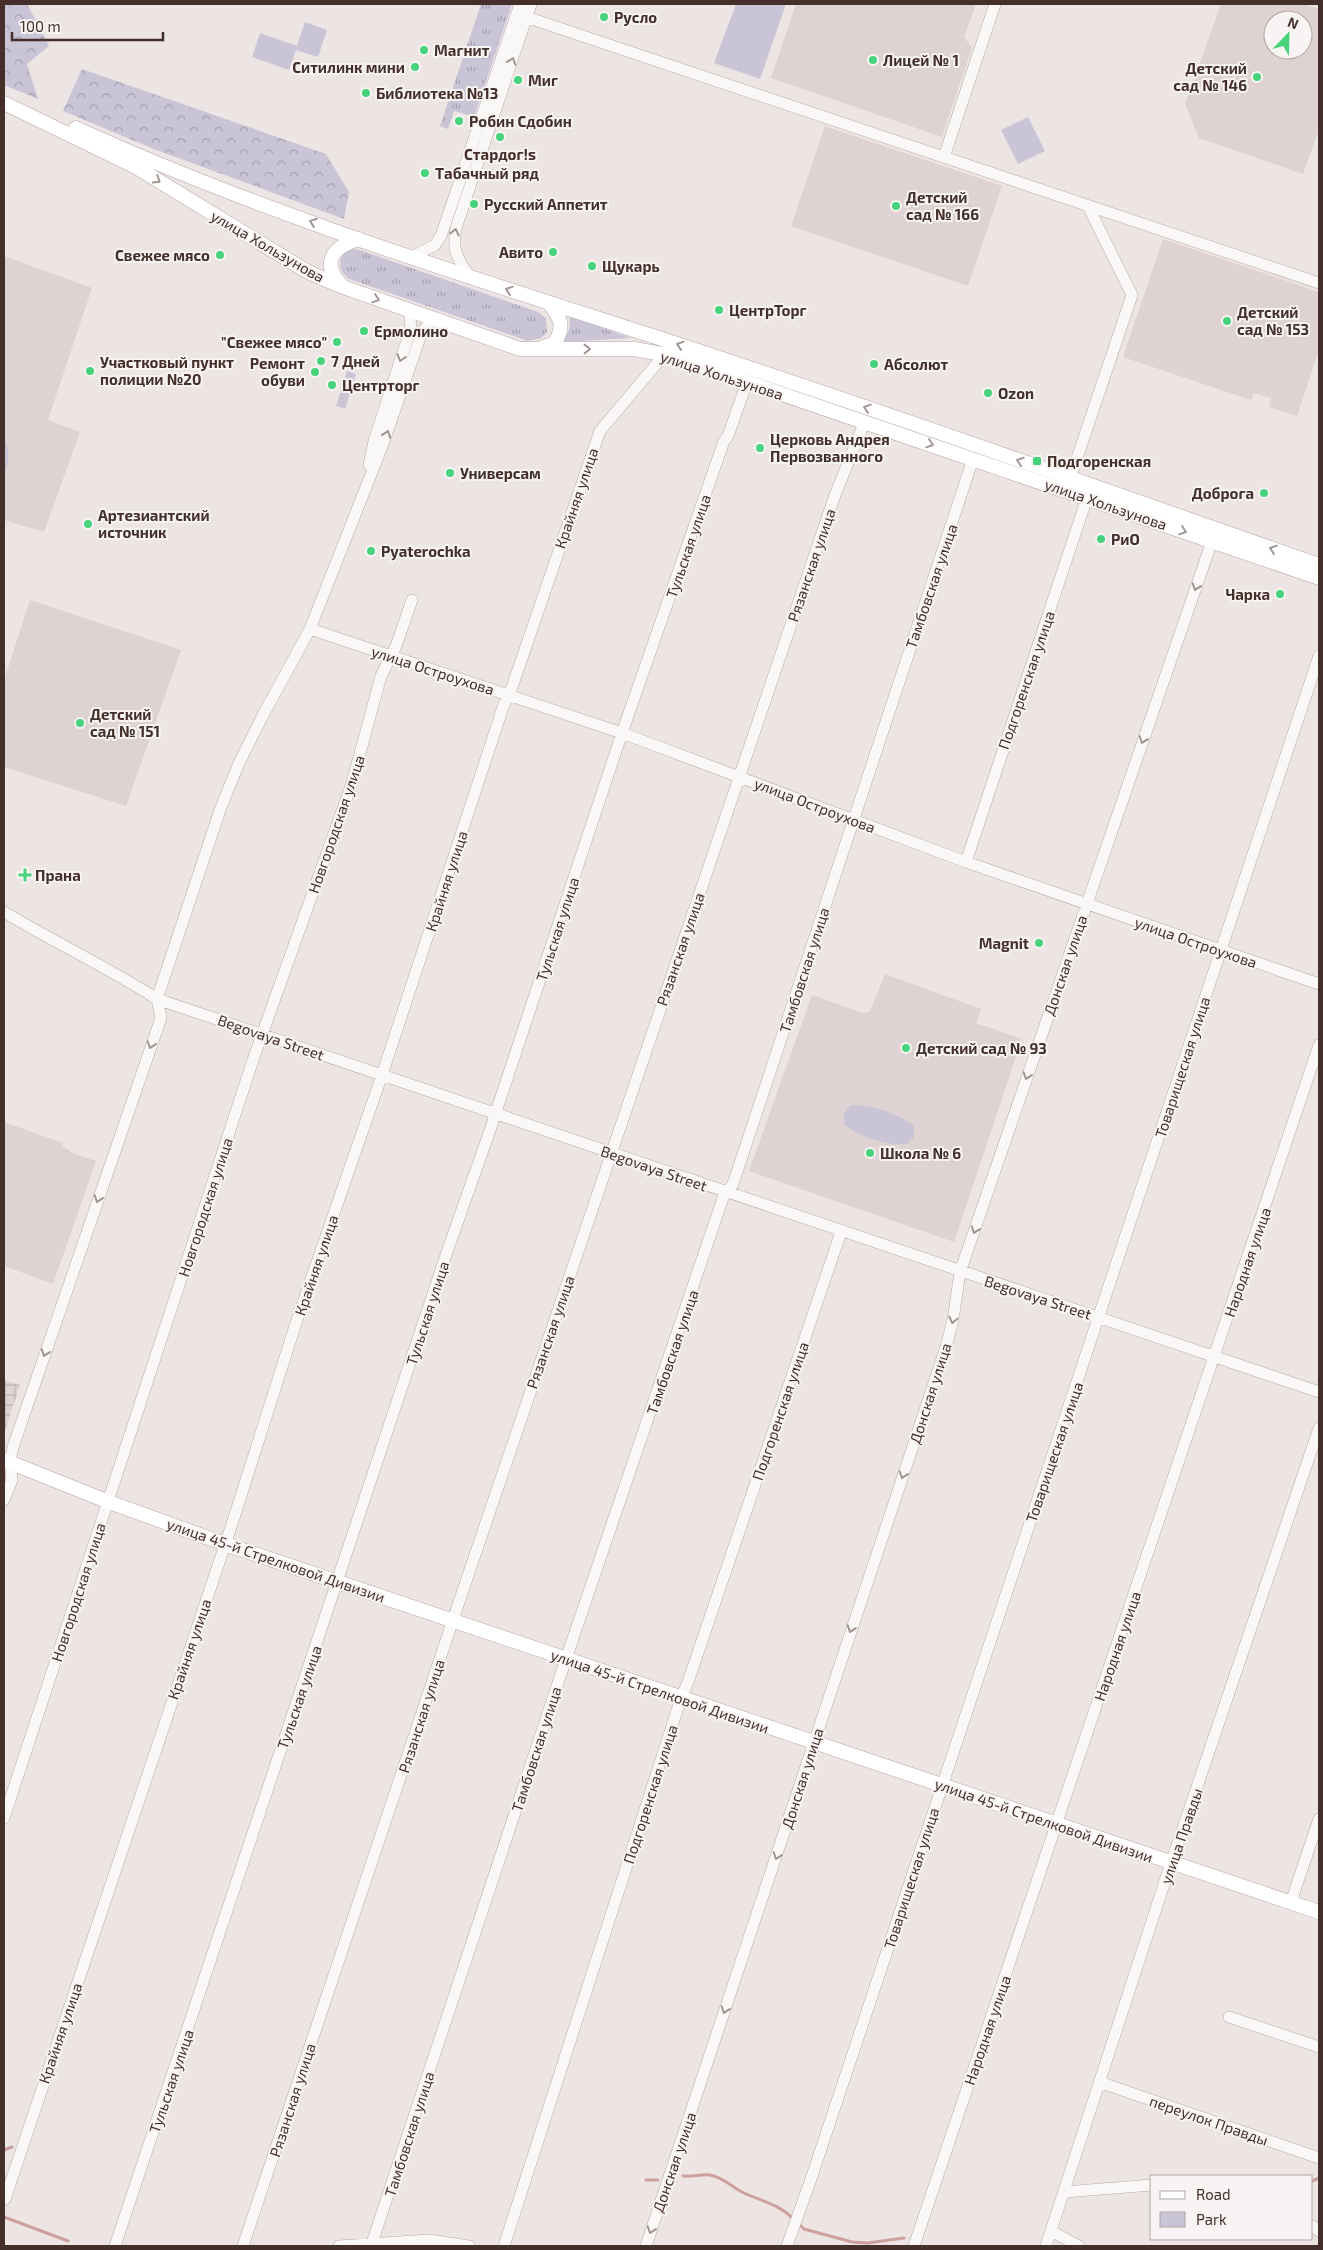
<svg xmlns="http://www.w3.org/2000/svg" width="1323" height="2250" viewBox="0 0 1323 2250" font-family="'Exo 2',sans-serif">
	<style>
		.built { fill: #ded3d2; fill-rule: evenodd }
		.industrial { fill: url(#industrial-grid) }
		.grass { fill: url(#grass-tufts) }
		.forest { fill: url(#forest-crowns) }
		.park { fill: #c9c5d6 }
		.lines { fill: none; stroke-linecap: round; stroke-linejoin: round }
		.stream { stroke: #cda09e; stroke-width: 3 }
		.minor-casing { stroke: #b7aba8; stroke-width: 12 }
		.major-casing { stroke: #b8a5a2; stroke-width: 15 }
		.minor { stroke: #faf7f7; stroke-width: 11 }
		.major { stroke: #fff; stroke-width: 14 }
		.oneway { stroke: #a09390 }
		.oneway2 { stroke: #a29794 }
		.poi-dot { fill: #46d37b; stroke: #f9f4f4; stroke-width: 2 }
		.labels { text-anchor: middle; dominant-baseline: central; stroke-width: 4; stroke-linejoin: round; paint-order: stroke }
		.poi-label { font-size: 15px; font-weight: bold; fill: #452f2a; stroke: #f9f4f4; text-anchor: start }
		.street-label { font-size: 15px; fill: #452f2a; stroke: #f9f4f4 }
	</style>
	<defs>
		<pattern id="industrial-grid" width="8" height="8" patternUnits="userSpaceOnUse" patternTransform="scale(1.25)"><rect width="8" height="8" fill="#ded3d2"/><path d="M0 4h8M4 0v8" fill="none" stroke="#c0b5b4"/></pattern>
		<pattern id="grass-tufts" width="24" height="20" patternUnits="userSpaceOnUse" patternTransform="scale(1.25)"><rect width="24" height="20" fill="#c9c5d6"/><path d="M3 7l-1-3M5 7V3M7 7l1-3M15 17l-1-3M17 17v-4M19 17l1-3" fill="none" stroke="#a5a0ae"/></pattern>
		<pattern id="forest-crowns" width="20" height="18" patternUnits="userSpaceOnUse" patternTransform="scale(1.25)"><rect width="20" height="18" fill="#c9c5d6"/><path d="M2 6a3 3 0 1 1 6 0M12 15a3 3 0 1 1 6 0" fill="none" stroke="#a5a0ae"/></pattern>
	</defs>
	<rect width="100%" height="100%" fill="#ece5e4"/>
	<path class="built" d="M796 4H976L964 37 972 48 942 137 771 78Z
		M1221 4H1303L1319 9V129L1303 174 1199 138 1185 104ZM1273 20H1303V50H1273Z
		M825 126 1002 186 968 286 791 226Z
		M1163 239 1319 292V350L1297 416 1269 407 1271 398 1254 393 1251 400 1123 357Z
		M4 256 92 288 48 420 80 432 44 532 4 520Z
		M30 600 181 650 126 806 4 767V680Z
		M885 974 981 1009 976 1023 1022 1039 954 1242 749 1171 812 995 863 1013 870 1011Z
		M4 1122 63 1143 62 1147 70 1150 69 1152 96 1161 53 1284 4 1266Z"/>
	<path class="industrial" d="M4 1380 20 1385 4 1434Z"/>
	<path class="grass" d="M481 4H512L474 117 454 111 448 129 440 126Z
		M351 249 360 250 538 312 546 318 547 332 541 338 528 341 349 279C340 272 338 264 343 254Z
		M569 316 631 338 562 342C569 333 571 327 569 316Z"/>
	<path class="forest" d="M4 4H27L49 46 27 64 38 99 4 85Z
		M82 69 326 154 349 192 344 219 154 149 63 111Z"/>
	<path class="park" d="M736 4H786L760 79 714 63Z
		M305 22 327 30 318 57 296 50 289 70 252 57 260 33 297 46Z
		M1028 117 1045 151 1018 164 1001 130Z
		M347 371 356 374 345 409 336 406Z
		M4 440C10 450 10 462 4 472Z
		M851 1105C870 1105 899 1113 914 1126V1137L907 1144C888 1146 858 1137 844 1124V1113Z"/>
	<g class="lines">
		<path class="stream" d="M4 2150 12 2147
			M683 2176C692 2177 702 2174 710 2175 722 2177 730 2185 740 2191 759 2201 779 2203 794 2220
			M646 2180H658
			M1312 2181 1319 2178
			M4 2217 68 2241
			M799 2224 804 2229 852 2242 868 2243 904 2238"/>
		<g class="minor-casing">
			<path id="minor" d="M526 17 1319 283
				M944 157 995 4
				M412 257 435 245 441 236 520 4
				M469 276C457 258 452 250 456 228L531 4
				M369 465 374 441 411 328 409 310
				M1070 479 1132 295 1088 206
				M310 629 622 733 966 862 1319 984
				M966 862 1087 498
				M4 912C54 942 107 967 157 999L1319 1392
				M4 1500 12 1480 10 1462 13 1447 161 1018 157 999 220 810 239 763 262 717 310 629 383 444 422 332 433 319
				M4 1818 253 1060 352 783 381 676 396 646 412 600
				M1291 1902 1319 1819
				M1229 2017 1319 2047
				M1099 2082 1319 2158
				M1064 2192 1152 2185
				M5 2199 232 1524 296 1323 382 1075 504 704 509 696 600 431 659 361 668 355
				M1312 2226 1319 2231
				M1051 2231 1079 2246
				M115 2246 447 1252 488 1136 622 733 724 441 728 436 747 382
				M243 2246 457 1608 835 495 865 421
				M339 2246 429 2240 469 2246
				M371 2246 566 1659 725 1192 732 1186 737 1172 973 459
				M504 2246 681 1698 688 1682 841 1232
				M646 2246 946 1347 953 1320 960 1272 1212 541
				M787 2246 811 2179 1319 656
				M914 2246 1319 1045
				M1046 2246 1165 1881 1319 1428"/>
		</g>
		<g class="major-casing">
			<path id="major" d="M4 103 136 167 308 272 343 287 520 349H634L668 355 1319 578
				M76 128C271 217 477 279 680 345 894 415 1107 491 1319 565
				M342 286C321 264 331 247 359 239
				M541 348 555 343C565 324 561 320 549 303
				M4 1460 109 1502 225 1544 1319 1912"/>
		</g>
		<use href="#minor" class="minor"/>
		<use href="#major" class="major"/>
	</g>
	<defs><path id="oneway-chevron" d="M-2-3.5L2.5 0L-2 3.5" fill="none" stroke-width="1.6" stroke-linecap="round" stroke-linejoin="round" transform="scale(1.25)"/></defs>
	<g class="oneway">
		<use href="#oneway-chevron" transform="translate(512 61) rotate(-71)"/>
		<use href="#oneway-chevron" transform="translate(455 232) rotate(-78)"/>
		<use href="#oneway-chevron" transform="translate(401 358) rotate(108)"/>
		<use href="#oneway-chevron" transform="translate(387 434) rotate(-70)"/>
		<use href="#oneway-chevron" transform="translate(1196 587) rotate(109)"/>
		<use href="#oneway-chevron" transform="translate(1143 740) rotate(109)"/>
		<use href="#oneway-chevron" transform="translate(151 1045) rotate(109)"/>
		<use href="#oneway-chevron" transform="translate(1027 1076) rotate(109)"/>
		<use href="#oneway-chevron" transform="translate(98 1199) rotate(109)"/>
		<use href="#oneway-chevron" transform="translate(975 1230) rotate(109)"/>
		<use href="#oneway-chevron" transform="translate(953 1320) rotate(103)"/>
		<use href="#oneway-chevron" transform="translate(45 1353) rotate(109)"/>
		<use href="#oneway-chevron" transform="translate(903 1475) rotate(109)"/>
		<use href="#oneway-chevron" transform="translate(851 1629) rotate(109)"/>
		<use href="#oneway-chevron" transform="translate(777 1856) rotate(109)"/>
		<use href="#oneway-chevron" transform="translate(725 2010) rotate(109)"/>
		<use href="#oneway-chevron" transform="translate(651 2230) rotate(109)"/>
	</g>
	<g class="oneway2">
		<use href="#oneway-chevron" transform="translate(157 180) rotate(32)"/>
		<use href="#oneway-chevron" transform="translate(313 222) rotate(-159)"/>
		<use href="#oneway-chevron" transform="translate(509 290) rotate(-161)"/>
		<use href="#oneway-chevron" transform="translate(376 299) rotate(19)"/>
		<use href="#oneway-chevron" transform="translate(680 345) rotate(-162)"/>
		<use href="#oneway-chevron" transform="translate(587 349)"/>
		<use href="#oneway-chevron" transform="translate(867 408) rotate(-162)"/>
		<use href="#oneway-chevron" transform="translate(930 444) rotate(19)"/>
		<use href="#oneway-chevron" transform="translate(1020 461) rotate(-161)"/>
		<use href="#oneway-chevron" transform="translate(1183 531) rotate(19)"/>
		<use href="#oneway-chevron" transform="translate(1273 549) rotate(-161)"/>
	</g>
	<g class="poi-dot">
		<circle cx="604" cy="17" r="5"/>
		<circle cx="424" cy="50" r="5"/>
		<circle cx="873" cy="60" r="5"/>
		<circle cx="415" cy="67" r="5"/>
		<circle cx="1257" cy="77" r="5"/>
		<circle cx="518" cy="80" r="5"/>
		<circle cx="366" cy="93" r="5"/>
		<circle cx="459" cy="121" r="5"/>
		<circle cx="500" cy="137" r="5"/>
		<circle cx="425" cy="173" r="5"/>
		<circle cx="474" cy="204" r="5"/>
		<circle cx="896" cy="206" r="5"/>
		<circle cx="553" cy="252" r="5"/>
		<circle cx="220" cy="255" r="5"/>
		<circle cx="592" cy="266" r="5"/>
		<circle cx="719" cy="310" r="5"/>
		<circle cx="1227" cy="321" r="5"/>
		<circle cx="364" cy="331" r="5"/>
		<circle cx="337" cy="342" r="5"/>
		<circle cx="321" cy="361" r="5"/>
		<circle cx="874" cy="364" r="5"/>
		<circle cx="90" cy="371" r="5"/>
		<circle cx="315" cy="372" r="5"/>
		<circle cx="332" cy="385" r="5"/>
		<circle cx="988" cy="393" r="5"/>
		<circle cx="760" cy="448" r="5"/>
		<rect x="1032" y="456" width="10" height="10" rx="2.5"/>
		<circle cx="450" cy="473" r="5"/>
		<circle cx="1264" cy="493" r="5"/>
		<circle cx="88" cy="524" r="5"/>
		<circle cx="1101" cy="539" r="5"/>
		<circle cx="371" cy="551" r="5"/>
		<circle cx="1280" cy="594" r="5"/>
		<circle cx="80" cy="723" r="5"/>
		<path d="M22.5 867.5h5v5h5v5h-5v5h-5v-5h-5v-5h5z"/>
		<circle cx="1039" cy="943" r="5"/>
		<circle cx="906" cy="1048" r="5"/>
		<circle cx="870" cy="1153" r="5"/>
	</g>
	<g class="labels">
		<g class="poi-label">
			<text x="614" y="17">Русло</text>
			<text x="434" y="50">Магнит</text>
			<text x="883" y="60">Лицей № 1</text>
			<text x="405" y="67" text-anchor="end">Ситилинк мини</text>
			<text x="1247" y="68" text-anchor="end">Детский<tspan x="1247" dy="17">сад № 146</tspan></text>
			<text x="528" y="80">Миг</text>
			<text x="376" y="93">Библиотека №13</text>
			<text x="469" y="121">Робин Сдобин</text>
			<text x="500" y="154" text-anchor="middle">Стардог!s</text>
			<text x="435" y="173">Табачный ряд</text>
			<text x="906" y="197">Детский<tspan x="906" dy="17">сад № 166</tspan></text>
			<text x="484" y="204">Русский Аппетит</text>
			<text x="543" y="252" text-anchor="end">Авито</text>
			<text x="210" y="255" text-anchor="end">Свежее мясо</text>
			<text x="602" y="266">Щукарь</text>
			<text x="729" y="310">ЦентрТорг</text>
			<text x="1237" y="312">Детский<tspan x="1237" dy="17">сад № 153</tspan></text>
			<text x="374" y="331">Ермолино</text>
			<text x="327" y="342" text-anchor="end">"Свежее мясо"</text>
			<text x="331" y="361">7 Дней</text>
			<text x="100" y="362">Участковый пункт<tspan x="100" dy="17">полиции №20</tspan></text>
			<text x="305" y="363" text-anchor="end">Ремонт<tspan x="305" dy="17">обуви</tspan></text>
			<text x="884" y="364">Абсолют</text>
			<text x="342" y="385">Центрторг</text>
			<text x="998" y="393">Ozon</text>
			<text x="770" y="439">Церковь Андрея<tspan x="770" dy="17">Первозванного</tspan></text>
			<text x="1047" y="461">Подгоренская</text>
			<text x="460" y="473">Универсам</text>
			<text x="1254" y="493" text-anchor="end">Доброга</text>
			<text x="98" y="515">Артезиантский<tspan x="98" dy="17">источник</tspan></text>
			<text x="1111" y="539">РиО</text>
			<text x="381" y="551">Pyaterochka</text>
			<text x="1270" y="594" text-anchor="end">Чарка</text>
			<text x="90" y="714">Детский<tspan x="90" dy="17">сад № 151</tspan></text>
			<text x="35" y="875">Прана</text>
			<text x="1029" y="943" text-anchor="end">Magnit</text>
			<text x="916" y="1048">Детский сад № 93</text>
			<text x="880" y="1153">Школа № 6</text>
		</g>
		<g class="street-label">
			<text transform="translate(268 246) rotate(30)">улица Хользунова</text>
			<text transform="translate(722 375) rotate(18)">улица Хользунова</text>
			<text transform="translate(576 498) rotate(-71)">Крайняя улица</text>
			<text transform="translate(1106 504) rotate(19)">улица Хользунова</text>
			<text transform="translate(688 546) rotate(-71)">Тульская улица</text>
			<text transform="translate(811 565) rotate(-71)">Рязанская улица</text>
			<text transform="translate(931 586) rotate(-71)">Тамбовская улица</text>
			<text transform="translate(433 670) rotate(18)">улица Остроухова</text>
			<text transform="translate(1026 680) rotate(-71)">Подгоренская улица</text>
			<text transform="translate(815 805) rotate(21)">улица Остроухова</text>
			<text transform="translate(336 824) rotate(-71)">Новгородская улица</text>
			<text transform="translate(446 881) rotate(-72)">Крайняя улица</text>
			<text transform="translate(557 929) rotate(-72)">Тульская улица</text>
			<text transform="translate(1196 942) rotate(19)">улица Остроухова</text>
			<text transform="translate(680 949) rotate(-71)">Рязанская улица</text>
			<text transform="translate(1065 965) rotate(-71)">Донская улица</text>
			<text transform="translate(804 970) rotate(-72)">Тамбовская улица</text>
			<text transform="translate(271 1037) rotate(19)">Begovaya Street</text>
			<text transform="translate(1182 1067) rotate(-72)">Товарищеская улица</text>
			<text transform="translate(654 1168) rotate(19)">Begovaya Street</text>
			<text transform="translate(205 1207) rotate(-72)">Новгородская улица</text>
			<text transform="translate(1247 1262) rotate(-71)">Народная улица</text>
			<text transform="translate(316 1265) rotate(-71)">Крайняя улица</text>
			<text transform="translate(1038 1297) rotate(18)">Begovaya Street</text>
			<text transform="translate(427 1313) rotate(-72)">Тульская улица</text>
			<text transform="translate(550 1332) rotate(-71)">Рязанская улица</text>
			<text transform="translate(672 1352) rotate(-71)">Тамбовская улица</text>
			<text transform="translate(930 1393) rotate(-72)">Донская улица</text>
			<text transform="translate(780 1411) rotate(-71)">Подгоренская улица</text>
			<text transform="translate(1054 1452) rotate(-71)">Товарищеская улица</text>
			<text transform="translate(276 1560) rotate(19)">улица 45-й Стрелковой Дивизии</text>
			<text transform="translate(78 1592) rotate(-72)">Новгородская улица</text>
			<text transform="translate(1117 1646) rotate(-71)">Народная улица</text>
			<text transform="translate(189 1649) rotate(-71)">Крайняя улица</text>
			<text transform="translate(660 1691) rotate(19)">улица 45-й Стрелковой Дивизии</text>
			<text transform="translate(299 1697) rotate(-71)">Тульская улица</text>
			<text transform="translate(421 1716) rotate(-72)">Рязанская улица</text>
			<text transform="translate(536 1749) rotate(-72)">Тамбовская улица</text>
			<text transform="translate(802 1778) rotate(-72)">Донская улица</text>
			<text transform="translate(650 1794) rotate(-72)">Подгоренская улица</text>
			<text transform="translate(1044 1820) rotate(19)">улица 45-й Стрелковой Дивизии</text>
			<text transform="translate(1181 1836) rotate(-71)">улица Правды</text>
			<text transform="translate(911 1878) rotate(-72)">Товарищеская улица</text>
			<text transform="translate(987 2030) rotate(-71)">Народная улица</text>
			<text transform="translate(60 2033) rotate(-71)">Крайняя улица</text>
			<text transform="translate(171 2081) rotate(-71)">Тульская улица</text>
			<text transform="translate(292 2100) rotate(-72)">Рязанская улица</text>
			<text transform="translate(1209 2120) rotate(19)">переулок Правды</text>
			<text transform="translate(409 2134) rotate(-72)">Тамбовская улица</text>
			<text transform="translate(674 2162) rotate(-71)">Донская улица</text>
		</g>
	</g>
	<rect width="1323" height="2250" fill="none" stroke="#452f2a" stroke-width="10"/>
	<rect x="1150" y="2175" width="162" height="65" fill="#f9f4f4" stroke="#b1a5a3"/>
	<rect x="1160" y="2191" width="25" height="8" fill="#ffffff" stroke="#b1a5a3"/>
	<text x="1196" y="2200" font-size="15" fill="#452f2a">Road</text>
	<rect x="1160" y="2212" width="25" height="15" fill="#c9c5d6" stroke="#b1a5a3"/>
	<text x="1196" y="2225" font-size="15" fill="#452f2a">Park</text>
	<g transform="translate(1288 35) rotate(23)"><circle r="24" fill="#f9f4f4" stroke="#b1a5a3"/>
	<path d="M0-4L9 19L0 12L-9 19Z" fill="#46d37b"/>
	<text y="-8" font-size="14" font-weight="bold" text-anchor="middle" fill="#452f2a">N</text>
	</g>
	<path d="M12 32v8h151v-8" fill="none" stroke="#452f2a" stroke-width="2.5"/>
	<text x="20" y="32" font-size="15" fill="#452f2a" stroke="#f9f4f4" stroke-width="4" paint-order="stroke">100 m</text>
</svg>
